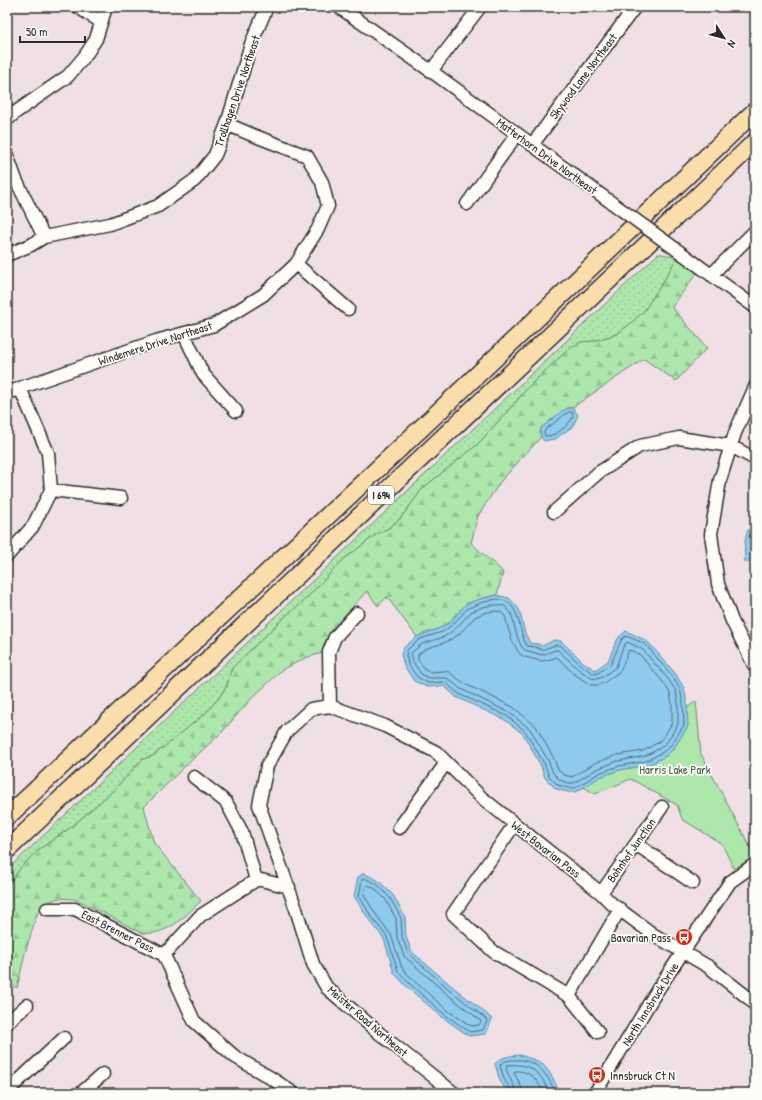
<svg xmlns="http://www.w3.org/2000/svg" width="762" height="1100" viewBox="0 0 762 1100" font-family="'Patrick Hand',sans-serif">
	<style>
		.grass { fill: url(#grass-dots); stroke: #6c896c }
		.forest { fill: url(#forest-firs); stroke: #6c896c }
		.park { fill: #ade7ac; stroke: #6c896c }
		.water { fill: #8dcaed; stroke: #668a9f }
		.lines { fill: none; stroke-linecap: round; stroke-linejoin: round }
		.shore { stroke: #526b79; stroke-width: 1 }
		.minor-casing { stroke: #2b2b2b; stroke-width: 15 }
		.highway-casing { stroke: #2b2b2b; stroke-width: 20 }
		.minor { stroke: #fdfcf7; stroke-width: 12 }
		.highway { stroke: #f9deab; stroke-width: 17 }
		.minor-bridge-casing { stroke: #2b2b2b; stroke-width: 15; stroke-linecap: butt }
		.minor-bridge { stroke: #fdfcf7; stroke-width: 12 }
		.labels { text-anchor: middle; dominant-baseline: central; stroke-width: 3.5; stroke-linejoin: round; paint-order: stroke }
		.shield { fill: #fdfcf7; stroke: #6a6a68; stroke-width: 1 }
		.shield-label { font-size: 11px; font-weight: bold; fill: #2b2b2b }
		.street-label { font-size: 12px; fill: #2b2b2b; stroke: #fdfcf7 }
		.park-label { font-size: 12px; fill: #4c5a4b; stroke: #fdfcf7 }
		.poi-label { font-size: 12px; fill: #2b2b2b; stroke: #fdfcf7; text-anchor: end }
	</style>
	<defs>
		<pattern id="grass-dots" width="8" height="8" patternUnits="userSpaceOnUse"><rect width="8" height="8" fill="#ade7ac"/><path d="M2 2h.1M6 6h.1" fill="none" stroke="#95c694" stroke-width="1.8" stroke-linecap="round"/></pattern>
		<pattern id="forest-firs" width="22" height="20" patternUnits="userSpaceOnUse"><rect width="22" height="20" fill="#ade7ac"/><path d="M5 1l3.5 6h-7zM16 11l3.5 6h-7z" fill="#95c694"/></pattern>
	</defs>
	<rect width="100%" height="100%" fill="#f0e0e6"/>
	<filter id="ink" filterUnits="userSpaceOnUse"><feTurbulence type="fractalNoise" baseFrequency=".025" numOctaves="2"/><feDisplacementMap in="SourceGraphic" scale="8" xChannelSelector="R" yChannelSelector="G"/><feConvolveMatrix kernelMatrix="1 2 1 2 8 2 1 2 1" color-interpolation-filters="sRGB"/></filter>
	<g filter="url(#ink)">
		<path class="grass" d="M658 254C664 253 670 257 677 257L665 279 644 311 630 324 617 334 594 341 581 342 529 386 515 403 477 445 423 488 400 519 389 528 377 534 344 559 301 604 288 614 232 668 227 685 218 699 206 713 153 756 143 759 114 790 70 828 38 850 22 866 7 887V870Z"/>
		<path class="forest" d="M677 257 697 273 672 307 707 348 676 381 644 359 573 407 568 408 541 428 540 433 541 437 500 482 478 516 471 543 503 572 497 595 480 599 466 604 449 623 440 628 417 637 387 597 378 606 367 591 331 630 324 644 322 653 305 658 282 670 252 698 222 732 180 771 144 807 154 843 201 901C184 917 167 936 142 933L84 903 74 899 58 898 46 903 37 914 25 953 17 988 7 981V887L22 866 38 850 70 828 114 790 143 759 153 756 206 713 218 699 227 686 232 668 288 614 301 604 344 559 377 534 389 528 400 519 423 488 477 445 515 403 529 386 571 347 581 342 594 341 617 334 630 324 644 311 665 279Z"/>
		<path class="park" d="M696 701 701 754 755 856 734 869 722 844 682 819 677 805 631 779 595 794 574 781 678 715Z"/>
		<path class="water" d="M568 408H573L578 415 575 422 572 427 555 439 544 441 541 437 540 433 541 428 562 411Z
			M755 528V561L752 560 745 562C744 550 744 540 748 530Z
			M497 595 509 598 519 609 525 633 530 643 538 644 542 646 554 640 561 641 583 662 595 670 608 661 615 644 619 637 626 631 643 639 649 643 675 673 684 688 687 702 688 726 674 748 666 756 648 765 620 770 600 777 576 792H567L556 789 545 778 541 766 523 734 505 720 456 697 444 686 427 687 414 681 404 666 401 654 404 647 418 636 440 628 449 623 466 604 480 599Z
			M364 873 379 881 393 895 405 917 406 936 411 951 453 987 481 1009 492 1019 486 1034 469 1036 442 1017 407 987 394 973 384 939 368 918 354 896 358 877Z
			M520 1055C525 1057 530 1058 535 1060 548 1065 555 1081 559 1093H508L500 1081 495 1064C501 1056 510 1056 520 1055Z"/>
		<g class="lines">
			<path class="shore" d="M569 412H572L573 416C570 425 555 437 545 436L544 433 545 430 564 415Z
				M497 599C500 600 504 600 507 602 520 609 519 634 527 646L536 647 542 650 555 645H560L581 665 594 674 598 673 611 664 619 645 622 639 626 636 641 642 647 646 672 676 680 689 683 703 684 725 671 745 663 752 646 761 619 766 599 773 575 788H568L558 785 549 776 545 765 525 731 507 716 459 694 445 682 428 683 417 677 408 664 406 655 407 650 420 639 442 632 451 626 468 608 481 603Z
				M496 605 505 606 511 613 517 636 521 646 525 650 542 655 555 650H558L578 669 591 678 596 679 601 678 616 667 623 647 627 642 638 647 643 650 668 679 676 691 678 703V724L667 742 660 748 645 756 618 761 597 769 574 783H568L560 780 553 773 549 762 530 729 510 713 461 689 447 678H429L421 674 413 662 411 653 422 644 444 637 454 630 471 612 483 607Z
				M496 611 501 612 505 616 511 638 517 650 521 655 525 657 541 661 547 660 557 657 573 673 586 682 591 685H597L604 683 620 671 622 667 629 650 635 652 640 655 663 682 670 693 672 704V723L663 738 657 743 643 751 617 755 595 763 572 777 564 775 558 770 554 759 536 726 513 707 465 684 449 672 443 671 430 672 425 669 418 660V655L425 649 446 642 458 635 475 617 484 613Z
				M364 878 377 884 390 898 401 918 402 937 408 953 450 990 486 1019 487 1021 483 1030 470 1032 444 1014 410 984 398 971 387 937 371 916 359 896 362 880Z
				M366 886 368 885 374 888 386 900 396 919 397 938 404 956 447 994 480 1020 481 1022 479 1025 471 1026 447 1010 414 981 402 968 391 935 375 913 364 895Z
				M511 1093V1090L504 1079 500 1065C504 1061 508 1060 514 1060 536 1058 549 1075 555 1093
				M516 1093C515 1086 508 1076 506 1068L507 1065C530 1063 542 1072 549 1093
				M522 1093 521 1086 514 1073 515 1071C529 1070 539 1080 543 1093"/>
			<g class="minor-casing">
				<path id="minor" d="M78 7 101 22
					M339 7 431 71 612 203
					M431 71 480 7
					M7 120 16 112 68 76 85 56 96 39 106 7
					M532 145 635 7
					M7 155 16 180 44 237
					M467 204 517 134
					M7 255 31 245 44 237 110 224 158 206 195 180 215 155 227 124 251 44 267 7
					M684 255 755 307
					M296 264 348 309
					M711 275 755 231
					M184 334 203 374 236 411
					M755 387 735 433 720 480 711 534 718 584 732 621 755 667
					M7 394 20 388 156 341 214 325 263 295 296 264 318 229 328 206 322 182 307 156 250 134 227 124
					M51 490 121 498
					M554 512 598 473 640 446 679 438 731 446 755 459
					M7 556 33 526 51 490 48 453 20 388
					M330 706 329 652 335 637 357 613
					M194 777 226 802 242 832 256 880
					M514 825 453 914 494 952 569 996 598 1032
					M399 828 446 763
					M636 844 693 883
					M601 893 662 807
					M47 909H75L164 955
					M164 955 194 1021 234 1056 274 1080 293 1093
					M164 955 200 916 256 880H261L289 887
					M569 996 620 909
					M7 1023 27 1005
					M12 1087 64 1038
					M81 1093 103 1074
					M454 1093 379 1033 327 988 313 964 296 909 259 805 267 766 287 731 311 709 330 706 385 726 436 752 481 797 601 893 612 904 654 935 709 967 751 1000 755 1005
					M595 1093 658 989 730 882 755 864"/>
			</g>
			<g class="highway-casing">
				<path id="highway" d="M7 817 433 417 755 111
					M7 850 755 142"/>
			</g>
			<use href="#minor" class="minor"/>
			<use href="#highway" class="highway"/>
			<g class="minor-bridge-casing">
				<path id="minor-bridge" d="M612 203 684 255"/>
			</g>
			<use href="#minor-bridge" class="minor-bridge"/>
		</g>
	</g>
	<defs>
		<g id="bus-disc" transform="scale(0.9)"><circle r="9.5" fill="#c8321e" stroke="#fdfcf7"/><path d="M-5-6H5V4H4V6H2V4H-2V6H-4V4H-5ZM-3.5-4V0h7V-4ZM-3.5 1.2v1.5H-2V1.2ZM2 1.2v1.5H3.5V1.2Z" fill="#fff"/></g>
	</defs>
	<g fill-rule="evenodd">
		<use href="#bus-disc" x="684" y="937"/>
		<use href="#bus-disc" x="597" y="1075"/>
	</g>
	<g class="labels">
		<rect class="shield" x="368" y="486" width="26" height="18" rx="3"/>
		<g class="shield-label">
			<text x="381" y="495">I 694</text>
		</g>
		<g class="street-label">
			<text transform="translate(583 76) rotate(-53)">Skywood Lane Northeast</text>
			<text transform="translate(237 91) rotate(-71)">Trollhagen Drive Northeast</text>
			<text transform="translate(547 156) rotate(36)">Matterhorn Drive Northeast</text>
			<text transform="translate(155 343) rotate(-18)">Windemere Drive Northeast</text>
			<text transform="translate(546 849) rotate(38)">West Bavarian Pass</text>
			<text transform="translate(631 850) rotate(-55)">Bohnhof Junction</text>
			<text transform="translate(118 931) rotate(27)">East Brenner Pass</text>
			<text transform="translate(650 1004) rotate(-58)">North Innsbruck Drive</text>
			<text transform="translate(368 1021) rotate(41)">Meister Road Northeast</text>
		</g>
		<g class="park-label">
			<text x="675" y="769">Harris Lake Park</text>
		</g>
		<g class="poi-label">
			<text x="671" y="937">Bavarian Pass</text>
			<text x="610" y="1075" text-anchor="start">Innsbruck Ct N</text>
		</g>
	</g>
	<rect width="762" height="1100" fill="none" stroke="#fdfcf7" stroke-width="24"/>
	<rect x="12" y="12" width="738" height="1076" fill="none" stroke="#2b2b2b" stroke-width="1.5" filter="url(#ink)"/>
	<g transform="translate(724 38) rotate(126)" stroke="#fdfcf7" stroke-width="3" paint-order="stroke">
	<path d="M0-3L7 15L0 10L-7 15Z" fill="#2b2b2b"/>
	<text y="-6" font-size="11" font-weight="bold" text-anchor="middle" fill="#2b2b2b">N</text>
	</g>
	<path d="M20 36v6h65v-6" fill="none" stroke="#2b2b2b" stroke-width="2"/>
	<text x="26" y="36" font-size="12" fill="#2b2b2b" stroke="#fdfcf7" stroke-width="3" paint-order="stroke">50 m</text>
</svg>
